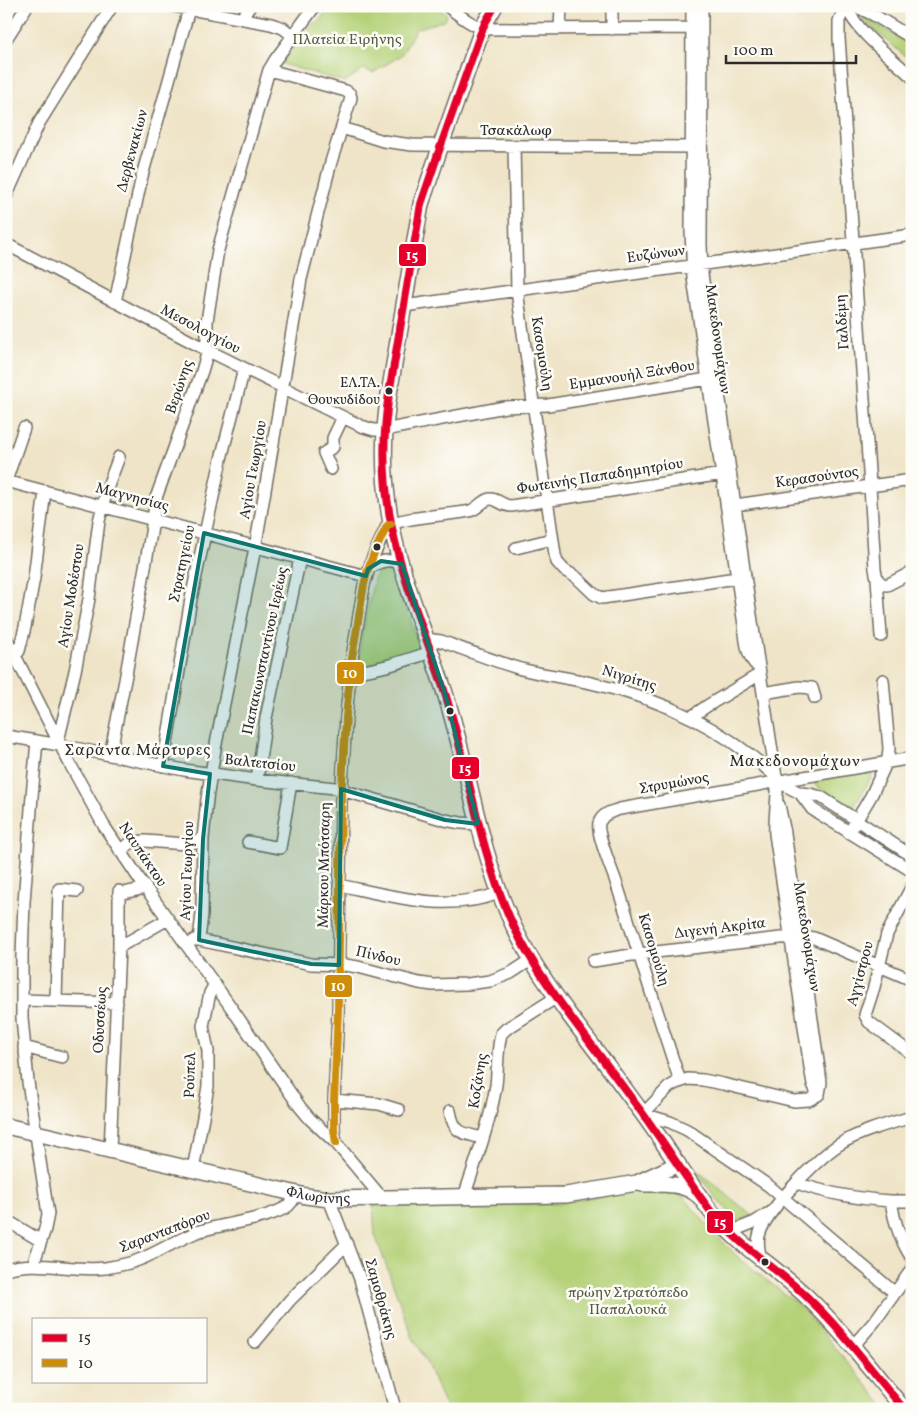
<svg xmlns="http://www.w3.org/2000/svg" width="918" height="1415" viewBox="0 0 918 1415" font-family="Vollkorn,serif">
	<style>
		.green { fill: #b4d177; stroke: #707e51 }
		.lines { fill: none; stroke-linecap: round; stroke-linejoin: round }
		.minor-casing { stroke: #706c62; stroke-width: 14 }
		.major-casing { stroke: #706c62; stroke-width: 18 }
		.minor { stroke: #fff; stroke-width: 11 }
		.major { stroke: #fff; stroke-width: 15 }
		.bus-1-casing { stroke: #fdfcf7; stroke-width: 11 }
		.bus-2-casing { stroke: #fdfcf7; stroke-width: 11 }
		.bus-1 { stroke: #e4002b; stroke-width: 8 }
		.bus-2 { stroke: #ce8d09; stroke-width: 8 }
		.marked { fill: #0f766e; fill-opacity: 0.2; stroke: #0f766e; stroke-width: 4; stroke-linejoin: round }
		.bus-dot { fill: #2b2b2b; stroke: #fdfcf7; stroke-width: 2 }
		.labels { text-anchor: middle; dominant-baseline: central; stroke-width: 5; stroke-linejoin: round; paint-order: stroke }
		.bus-label { font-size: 14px; fill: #2b2b2b; stroke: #fdfcf7; text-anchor: end }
		.park-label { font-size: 15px; fill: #545d42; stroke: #fdfcf7 }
		.street-label { font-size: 15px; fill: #2b2b2b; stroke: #fdfcf7 }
		.neighbourhood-label { font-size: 16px; letter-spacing: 1px; fill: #2b2b2b; stroke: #fdfcf7 }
		.line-badge { stroke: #fdfcf7; stroke-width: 2 }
		.badge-label { font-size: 14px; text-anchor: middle; font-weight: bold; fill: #fff }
	</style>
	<rect width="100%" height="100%" fill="#fdfcf7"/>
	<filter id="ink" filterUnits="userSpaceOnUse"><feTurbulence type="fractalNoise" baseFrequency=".02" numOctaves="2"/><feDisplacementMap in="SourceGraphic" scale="10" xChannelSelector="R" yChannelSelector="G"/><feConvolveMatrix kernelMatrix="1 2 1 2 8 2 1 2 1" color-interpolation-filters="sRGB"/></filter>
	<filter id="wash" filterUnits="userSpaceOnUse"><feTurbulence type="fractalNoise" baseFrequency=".0096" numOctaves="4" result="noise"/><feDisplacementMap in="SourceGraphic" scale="20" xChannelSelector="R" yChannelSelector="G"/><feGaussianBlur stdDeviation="1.12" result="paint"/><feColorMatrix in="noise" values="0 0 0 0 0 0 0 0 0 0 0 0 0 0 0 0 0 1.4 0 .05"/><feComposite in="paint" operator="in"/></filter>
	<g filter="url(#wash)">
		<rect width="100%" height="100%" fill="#efe4c7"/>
		<path class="green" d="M329 6H378L381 8 382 6H434L447 14 445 20 416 29 401 55 373 73 363 69 345 82 282 64 301 37 311 25 321 19Z
			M864 18 867 19 912 45V62L863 20Z
			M388 568 395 572 420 648C399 656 379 663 358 670L361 638 374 579 379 570Z
			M870 772 872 776 853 809 815 785V781L817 780Z
			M694 1168 753 1216 738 1221 716 1198Z
			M640 1190H665L682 1195 711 1230 741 1260 801 1307 887 1409H446L428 1366 412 1336 375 1235 373 1206 557 1203Z"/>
	</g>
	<g filter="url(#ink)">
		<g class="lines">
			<g class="minor-casing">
				<path id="minor" d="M174 6 271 24 283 28 293 36
					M447 6C459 15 472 26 487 29L692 28
					M612 6V29
					M692 6 691 230 693 278 744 625C746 640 746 656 758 667
					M702 6 701 244 702 274 745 576 776 777
					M845 6 839 21V38L870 486 875 569 877 579 881 636
					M846 6C857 33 891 57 912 77
					M855 6 872 14 912 38
					M242 18 250 6
					M560 29 561 6
					M6 39 27 6
					M342 128 383 141 412 145 692 147
					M514 146 517 291 555 555 557 562 564 570 576 577 594 594 602 598 743 577
					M6 197 39 123 112 6
					M6 244 207 350 361 426 374 430H384L505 407 548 405 708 379
					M115 302 142 176 189 9
					M404 306 912 235
					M24 428 6 481 366 576
					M331 469 324 453 333 447V438L343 417
					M728 506 912 480
					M516 548 552 539
					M368 569C379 561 389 558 402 564
					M877 579 882 584 887 585 912 572
					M6 638 70 764 104 826 140 880 228 1003 300 1107 310 1119 336 1143 382 1198
					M427 641 433 640 441 641C468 651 494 661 521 669 547 676 573 678 599 685 667 701 722 728 774 775L776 777 777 781 800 793 810 794 821 797 912 856
					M6 657 15 655 19 651 25 627 34 578 45 491
					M351 672C379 670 404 661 431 652
					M763 692H769L799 687 812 688 815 698
					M691 717 707 706 760 674
					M6 736 60 745 184 770 257 780 335 788 445 820 461 823 478 824
					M58 741 75 671 89 599 99 521 108 486 119 457
					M110 755 125 680 151 533 156 498 202 371 207 354V321L210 302 218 250 269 70 275 60 315 6
					M163 766 191 599 222 455 244 369
					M257 780 266 718 300 558
					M777 781C778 799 774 816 775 834L810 1067 813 1084 818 1095
					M800 793 812 809 912 871
					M779 805 785 833 820 1075 821 1083 819 1094
					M849 833 871 796 888 759 889 748 883 680
					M248 842 280 848 291 783
					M120 851 132 842 145 841 186 844 203 839
					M339 885C392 896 447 913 499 893
					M912 886 887 934 874 987 865 1015 869 1022 912 1054
					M119 894 146 888
					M194 940H199L311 964 345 965 358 967 419 983 433 985 467 984 490 981 511 973 531 960
					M199 940 202 914 203 839 207 799 215 749 256 543 301 279 331 162 351 98 350 94 346 91 269 70
					M119 947 168 919
					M593 961 638 954 799 936 814 938 912 980
					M22 1000 117 1003
					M56 1001 59 889 77 891
					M24 1047 62 1057
					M680 1081C658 1016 638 950 617 885 613 872 596 834 599 823 602 814 612 811 620 809L912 758
					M818 1095 809 1100 794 1101 723 1084 703 1080 688 1079 676 1083 669 1087 643 1114 670 1122 687 1130 769 1186 895 1293
					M334 1100 379 1104 399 1110
					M450 1111C454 1134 462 1133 483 1138
					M336 1143 334 1129V1100L338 1011 341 802 346 717 351 664 364 585 372 559 387 526C399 517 452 515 470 511 478 509 482 500 490 499 497 498 502 506 511 506L730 473
					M110 1150 119 947V891
					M193 1169 203 1117 208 1086V1051L203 1026 210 993 215 984
					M797 1183C828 1194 859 1199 891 1201 894 1221 901 1242 912 1258
					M464 1197C476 1160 490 1123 496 1085 498 1068 497 1050 501 1034L506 1029 557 997
					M329 1199 360 1279 395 1409
					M891 1201H912
					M6 1220 41 1241
					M730 1232 755 1222 767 1214
					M761 1259C759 1251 757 1243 759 1236 764 1212 819 1157 840 1144 861 1131 888 1124 912 1117
					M33 1265 45 1229 48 1214 28 1082 22 1018V956L24 902 32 796 37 741
					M6 1269C38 1259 72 1272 105 1268 117 1266 130 1264 141 1259 161 1251 180 1238 200 1231 227 1223 260 1221 285 1208 291 1205 293 1200 296 1193
					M255 1342 290 1300 347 1244
					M852 1347 875 1321 912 1269"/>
			</g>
			<g class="major-casing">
				<g id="major">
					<path d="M495 6 485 23 480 35 441 145 421 204 389 394C382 438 383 484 392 528 403 582 426 635 443 687 468 762 477 843 509 916 524 951 545 981 567 1012 590 1043 614 1074 637 1106 662 1139 684 1176 709 1209 736 1244 774 1266 806 1296 842 1330 872 1371 904 1409"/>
					<path id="s1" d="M6 1126 306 1196 329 1199 566 1195 637 1183 678 1164"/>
					<path d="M642 1184C661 1184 683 1182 699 1196"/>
				</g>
			</g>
			<use href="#minor" class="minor"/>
			<use href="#major" class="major"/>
			<g class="bus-1-casing">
				<path id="bus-1" d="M495 6 485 23 480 35 441 145 421 204 389 394C382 438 383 484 392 528 403 582 426 635 443 687 468 762 477 843 509 916 524 951 545 981 567 1012 590 1043 614 1074 637 1106 662 1139 684 1176 709 1209 736 1244 774 1266 806 1296 842 1330 872 1371 904 1409"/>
			</g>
			<g class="bus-2-casing">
				<path id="bus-2" d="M336 1143 334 1129V1100L338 1011 341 802 346 717 351 664 364 585 368 569 374 553 387 526 391 524"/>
			</g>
			<use href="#bus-1" class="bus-1"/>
			<use href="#bus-2" class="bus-2"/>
		</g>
	</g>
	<path class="marked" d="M204 533 366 576 368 569 381 561 402 564 446 697 478 824 445 820 341 789 339 965 311 964 199 940 203 839 210 774 163 766Z"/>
	<g class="bus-dot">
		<circle cx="389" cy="391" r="4.5"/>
		<circle cx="377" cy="547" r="4.5"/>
		<circle cx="450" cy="711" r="4.5"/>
		<circle cx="765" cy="1262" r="4.5"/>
	</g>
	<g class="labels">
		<g class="bus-label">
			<text x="380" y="383">ΕΛ.ΤΑ.<tspan x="380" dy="17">Θουκυδίδου</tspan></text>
		</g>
		<g class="park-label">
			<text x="347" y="40">Πλατεία Ειρήνης</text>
			<text x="628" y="1293">πρώην Στρατόπεδο<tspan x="628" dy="17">Παπαλουκά</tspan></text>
		</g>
		<g class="street-label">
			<text x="516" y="131">Τσακάλωφ</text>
			<text transform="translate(133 151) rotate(-75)">Δερβενακίων</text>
			<text transform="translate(656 255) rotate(-8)">Ευζώνων</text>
			<text transform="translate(843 322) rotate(-94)">Γαλδέμη</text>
			<text transform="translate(200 330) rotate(28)">Μεσολογγίου</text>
			<text transform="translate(717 339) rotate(82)">Μακεδονομάχων</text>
			<text transform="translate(541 354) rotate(81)">Κασομούλη</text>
			<text transform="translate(632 376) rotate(-9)">Εμμανουήλ Ξάνθου</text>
			<text transform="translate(180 387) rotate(-71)">Βερώνης</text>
			<text transform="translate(254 470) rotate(-80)">Αγίου Γεωργίου</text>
			<text transform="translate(600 477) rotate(-9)">Φωτεινής Παπαδημητρίου</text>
			<text transform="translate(817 478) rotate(-8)">Κερασούντος</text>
			<text transform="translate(132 498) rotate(15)">Μαγνησίας</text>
			<text transform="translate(183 564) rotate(-78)">Στρατηγείου</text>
			<text transform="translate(72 596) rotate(-81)">Αγίου Μοδέστου</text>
			<text transform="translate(266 651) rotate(-78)">Παπακωνσταντίνου Ιερέως</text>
			<text transform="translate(629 679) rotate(17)">Νιγρίτης</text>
			<text transform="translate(260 764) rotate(6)">Βαλτετσίου</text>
			<text transform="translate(674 784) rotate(-10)">Στρυμώνος</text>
			<text transform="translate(142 855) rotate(56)">Ναυπάκτου</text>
			<text transform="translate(325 865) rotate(-89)">Μάρκου Μπότσαρη</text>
			<text transform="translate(188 871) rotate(-88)">Αγίου Γεωργίου</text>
			<text transform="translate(720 929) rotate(-7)">Διγενή Ακρίτα</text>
			<text transform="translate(806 937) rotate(81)">Μακεδονομάχων</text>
			<text transform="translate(653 950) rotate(73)">Κασομούλη</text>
			<text transform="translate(378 957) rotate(13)">Πίνδου</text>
			<text transform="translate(861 974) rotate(-75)">Αγγίστρου</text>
			<text transform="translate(101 1020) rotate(-87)">Οδυσσέως</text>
			<text transform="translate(191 1075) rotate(-88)">Ρούπελ</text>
			<text transform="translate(479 1081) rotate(-81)">Κοζάνης</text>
			<text stroke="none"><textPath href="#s1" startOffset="320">Φλωρίνης</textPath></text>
			<text transform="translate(165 1232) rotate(-21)">Σαρανταπόρου</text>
			<text transform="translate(380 1299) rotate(74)">Σαμοθράκης</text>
		</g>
		<g class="neighbourhood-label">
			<text x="138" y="751">Σαράντα Μάρτυρες</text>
			<text x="795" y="762">Μακεδονομάχων</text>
		</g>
	</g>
	<g class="line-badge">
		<rect x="398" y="243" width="29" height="24" rx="5" fill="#e4002b"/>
		<rect x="336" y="661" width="29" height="24" rx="5" fill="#ce8d09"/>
		<rect x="451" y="756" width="29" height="24" rx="5" fill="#e4002b"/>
		<rect x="324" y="974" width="29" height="24" rx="5" fill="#ce8d09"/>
		<rect x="706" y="1210" width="28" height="24" rx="5" fill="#e4002b"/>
	</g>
	<g class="badge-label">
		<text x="412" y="260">15</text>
		<text x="350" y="678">10</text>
		<text x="465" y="773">15</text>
		<text x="338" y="991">10</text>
		<text x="720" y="1227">15</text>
	</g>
	<rect width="918" height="1415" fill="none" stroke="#fdfcf7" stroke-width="25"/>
	<rect x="32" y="1318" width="175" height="65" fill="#fdfcf7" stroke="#a9a8a5"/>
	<rect x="42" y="1334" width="25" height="8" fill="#e4002b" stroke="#a9a8a5"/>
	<text x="78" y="1342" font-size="15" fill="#2b2b2b">15</text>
	<rect x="42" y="1359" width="25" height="8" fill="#ce8d09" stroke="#a9a8a5"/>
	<text x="78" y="1368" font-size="15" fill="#2b2b2b">10</text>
	<path d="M726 55v8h130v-8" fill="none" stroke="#2b2b2b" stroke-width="2.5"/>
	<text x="733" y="55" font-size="15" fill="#2b2b2b" stroke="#fdfcf7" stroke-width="4" paint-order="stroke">100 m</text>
</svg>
